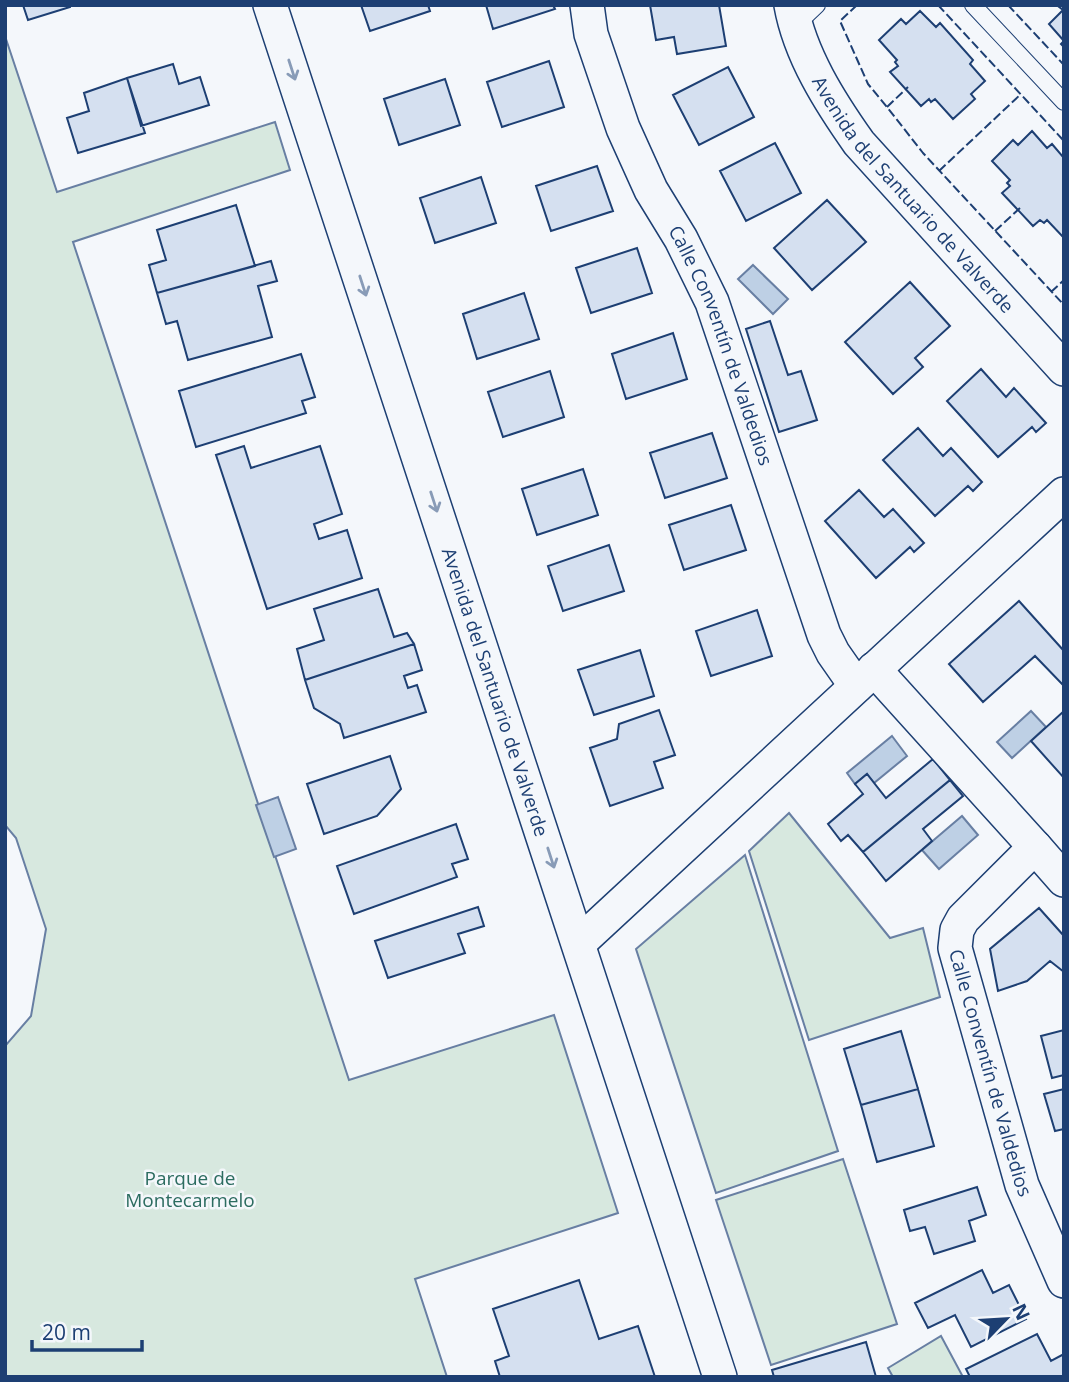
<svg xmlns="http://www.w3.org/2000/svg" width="1069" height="1382" viewBox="0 0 1069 1382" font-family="'Open Sans',sans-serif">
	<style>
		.green { fill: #d7e8df; stroke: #687fa3; stroke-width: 2 }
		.water { fill: #bed0e5; stroke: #687fa3; stroke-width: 2 }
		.building { fill: #d5e0f0; stroke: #1d3f73; stroke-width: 2 }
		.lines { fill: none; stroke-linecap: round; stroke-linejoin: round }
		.service-casing { stroke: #1d3f73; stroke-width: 18 }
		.minor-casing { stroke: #1d3f73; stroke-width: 36 }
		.service { stroke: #f4f7fb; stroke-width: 16 }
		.minor { stroke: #f4f7fb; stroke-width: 33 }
		.fence { stroke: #1d3f73; stroke-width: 2; stroke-dasharray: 9 3.5; stroke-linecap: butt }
		.oneway { stroke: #889bb7 }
		.labels { text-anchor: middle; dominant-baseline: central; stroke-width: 5; stroke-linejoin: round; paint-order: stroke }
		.street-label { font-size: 19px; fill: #1d3f73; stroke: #f4f7fb }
		.park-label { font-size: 19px; fill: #2c6c60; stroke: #f4f7fb }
	</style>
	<rect width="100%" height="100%" fill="#f4f7fb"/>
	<path class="green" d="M5 36 57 192 275 122 290 170 73 242 349 1080 554 1015 618 1213 415 1279 447 1377H5V1046L31 1016 46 929 16 838 5 825Z
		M789 813 890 938 923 928 940 997 809 1040 749 851Z
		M745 855 838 1151 716 1193 636 949Z
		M843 1159 897 1324 771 1365 716 1200Z
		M941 1336 963 1377H893L888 1368Z"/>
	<path class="water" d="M753 265 788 299 773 314 738 279Z
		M1031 711 1046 727 1012 758 997 742Z
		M892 736 907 756 874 783 867 774 855 784 847 773Z
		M278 797 296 849 274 857 256 805Z
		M962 816 978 835 939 869 922 850Z"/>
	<path class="building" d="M23 5H70V7L28 20Z
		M361 5H428L430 11 370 31Z
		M486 5H553L555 9 493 29Z
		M650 5H719L726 46 677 54 674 37 656 40Z
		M1064 5V47L1061 44 1064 41 1049 24 1063 10 1058 6Z
		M920 11 936 27 940 23 973 60 970 64 985 81 971 94 975 99 953 119 935 99 931 102 929 99 921 106 890 72 898 66 895 62 897 60 879 40 901 19 906 24Z
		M549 61 564 107 502 127 487 82Z
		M173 64 179 84 200 77 209 105 141 126 127 78Z
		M728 67 754 117 699 145 673 95Z
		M127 78 145 133 78 153 67 118 89 111 84 93Z
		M445 79 460 125 399 145 384 99Z
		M1032 131 1047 148 1052 144 1064 158V238L1047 220 1044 223 1040 220 1033 226 1002 193 1010 186 1007 183 1010 180 992 161 1013 140 1018 145Z
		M775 143 801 193 746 221 720 171Z
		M597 166 613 211 551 231 536 186Z
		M481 177 496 223 435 243 420 198Z
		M827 200 866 242 812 290 774 248Z
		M236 205 255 266 157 293 149 265 166 260 157 230Z
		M637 248 652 293 591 313 576 268Z
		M271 261 277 281 258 286 272 337 188 360 177 321 166 324 157 293Z
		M910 282 950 326 915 358 923 367 893 394 845 342Z
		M524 293 539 339 477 359 463 314Z
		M770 321 788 375 801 371 817 420 779 432 746 329Z
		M673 333 687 379 626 399 612 354Z
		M301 354 315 397 302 401 306 413 196 447 179 391Z
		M981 369 1006 397 1014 388 1046 423 1036 432 1032 427 998 457 947 401Z
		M550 371 564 417 503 437 488 392Z
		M918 428 943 456 951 448 982 482 973 491 968 486 935 516 883 460Z
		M712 433 727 478 665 498 650 453Z
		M244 446 251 468 320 446 342 514 314 524 319 539 347 530 362 578 267 609 216 455Z
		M583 469 598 515 537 535 522 489Z
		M859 490 884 517 893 509 924 543 914 552 910 547 876 578 825 521Z
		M731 505 746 550 684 570 669 525Z
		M609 545 624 591 563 611 548 566Z
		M378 589 394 637 407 633 414 644 305 680 297 649 324 640 314 609Z
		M1019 601 1064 651V686L1035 656 983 702 949 664Z
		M757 610 772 656 711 676 696 631Z
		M414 644 422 670 404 676 408 688 417 685 426 712 344 738 340 724 314 708 305 680Z
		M640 650 654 696 594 715 578 670Z
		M659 710 675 755 654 762 663 788 610 806 590 748 617 739 619 724Z
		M1064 711V778L1031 741Z
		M390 756 401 789 377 816 324 834 307 784Z
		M933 759 950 780 863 852 848 835 841 841 828 824 863 794 855 784 867 774 886 798Z
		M950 780 963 796 923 829 932 841 886 881 863 852Z
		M456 824 468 859 452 864 457 877 354 914 337 866Z
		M478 907 484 926 458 934 465 953 388 978 375 941Z
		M1039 908 1064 936V972L1050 961 1027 981 998 991 990 949Z
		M1064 1030V1075L1052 1078 1041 1036Z
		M901 1031 918 1089 861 1105 844 1049Z
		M918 1089 934 1146 877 1162 861 1105Z
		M1064 1089V1129L1055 1131 1044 1094Z
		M977 1187 986 1215 969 1221 975 1241 934 1254 925 1227 910 1231 904 1210Z
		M982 1270 993 1293 1009 1285 1026 1319 971 1347 955 1315 928 1328 915 1303Z
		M579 1280 599 1339 638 1326 655 1377H500L495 1361 509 1356 493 1309Z
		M1037 1334 1051 1361 1064 1354V1377H970L966 1369Z
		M866 1342 876 1377H774L772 1370Z"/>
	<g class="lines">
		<g class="service-casing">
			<path id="service" d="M973 5 1064 102
				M796 25 817 5"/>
		</g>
		<g class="minor-casing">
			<g id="minor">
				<path id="s1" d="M270 5 720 1377"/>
				<path id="s2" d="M587 5 591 34 623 128 651 190 681 239 712 302 824 635 833 653 856 686"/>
				<path id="s3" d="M791 5C800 55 830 102 859 143L1064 369"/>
				<path d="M874 669 1035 847"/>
				<path id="s4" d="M1064 880 1035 847 963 919 957 930 955 948 1022 1185 1064 1281"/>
				<path d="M579 943 1064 494"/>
			</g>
		</g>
		<use href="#service" class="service"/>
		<use href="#minor" class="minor"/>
		<path class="fence" d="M857 5 840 21 868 84 887 107 923 153 1064 305
			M938 5 1064 141
			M1008 5 1064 65
			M887 107 908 87
			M939 171 1021 94
			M995 231 1020 208
			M1051 292 1064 280"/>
	</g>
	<defs><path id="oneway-shaft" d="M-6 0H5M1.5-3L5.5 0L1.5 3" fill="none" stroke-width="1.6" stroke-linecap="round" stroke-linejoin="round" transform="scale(1.75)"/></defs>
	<g class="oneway">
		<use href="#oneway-shaft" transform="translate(292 70) rotate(72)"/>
		<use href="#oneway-shaft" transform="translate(363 286) rotate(72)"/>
		<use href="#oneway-shaft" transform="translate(434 502) rotate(72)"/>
		<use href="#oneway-shaft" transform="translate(551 858) rotate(72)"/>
	</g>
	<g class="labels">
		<g class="street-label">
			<text stroke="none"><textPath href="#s3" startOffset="229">Avenida del Santuario de Valverde</textPath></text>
			<text stroke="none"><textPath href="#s2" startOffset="368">Calle Conventín de Valdedios</textPath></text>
			<text stroke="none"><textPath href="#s1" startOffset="723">Avenida del Santuario de Valverde</textPath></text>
			<text stroke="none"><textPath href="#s4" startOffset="306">Calle Conventín de Valdedios</textPath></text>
		</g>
		<g class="park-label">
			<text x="190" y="1178">Parque de<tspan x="190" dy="22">Montecarmelo</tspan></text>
		</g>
	</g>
	<rect width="1069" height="1382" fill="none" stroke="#1d3f73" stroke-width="14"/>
	<g transform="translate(1006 1319) rotate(65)" stroke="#f4f7fb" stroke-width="5" paint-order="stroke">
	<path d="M0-5L12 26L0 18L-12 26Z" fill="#1d3f73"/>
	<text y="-10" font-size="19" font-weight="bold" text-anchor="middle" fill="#1d3f73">N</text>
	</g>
	<path d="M32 1340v10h110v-10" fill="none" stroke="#1d3f73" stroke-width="3.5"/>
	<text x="42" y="1340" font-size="21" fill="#1d3f73" stroke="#f4f7fb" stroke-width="5" paint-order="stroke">20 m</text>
</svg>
